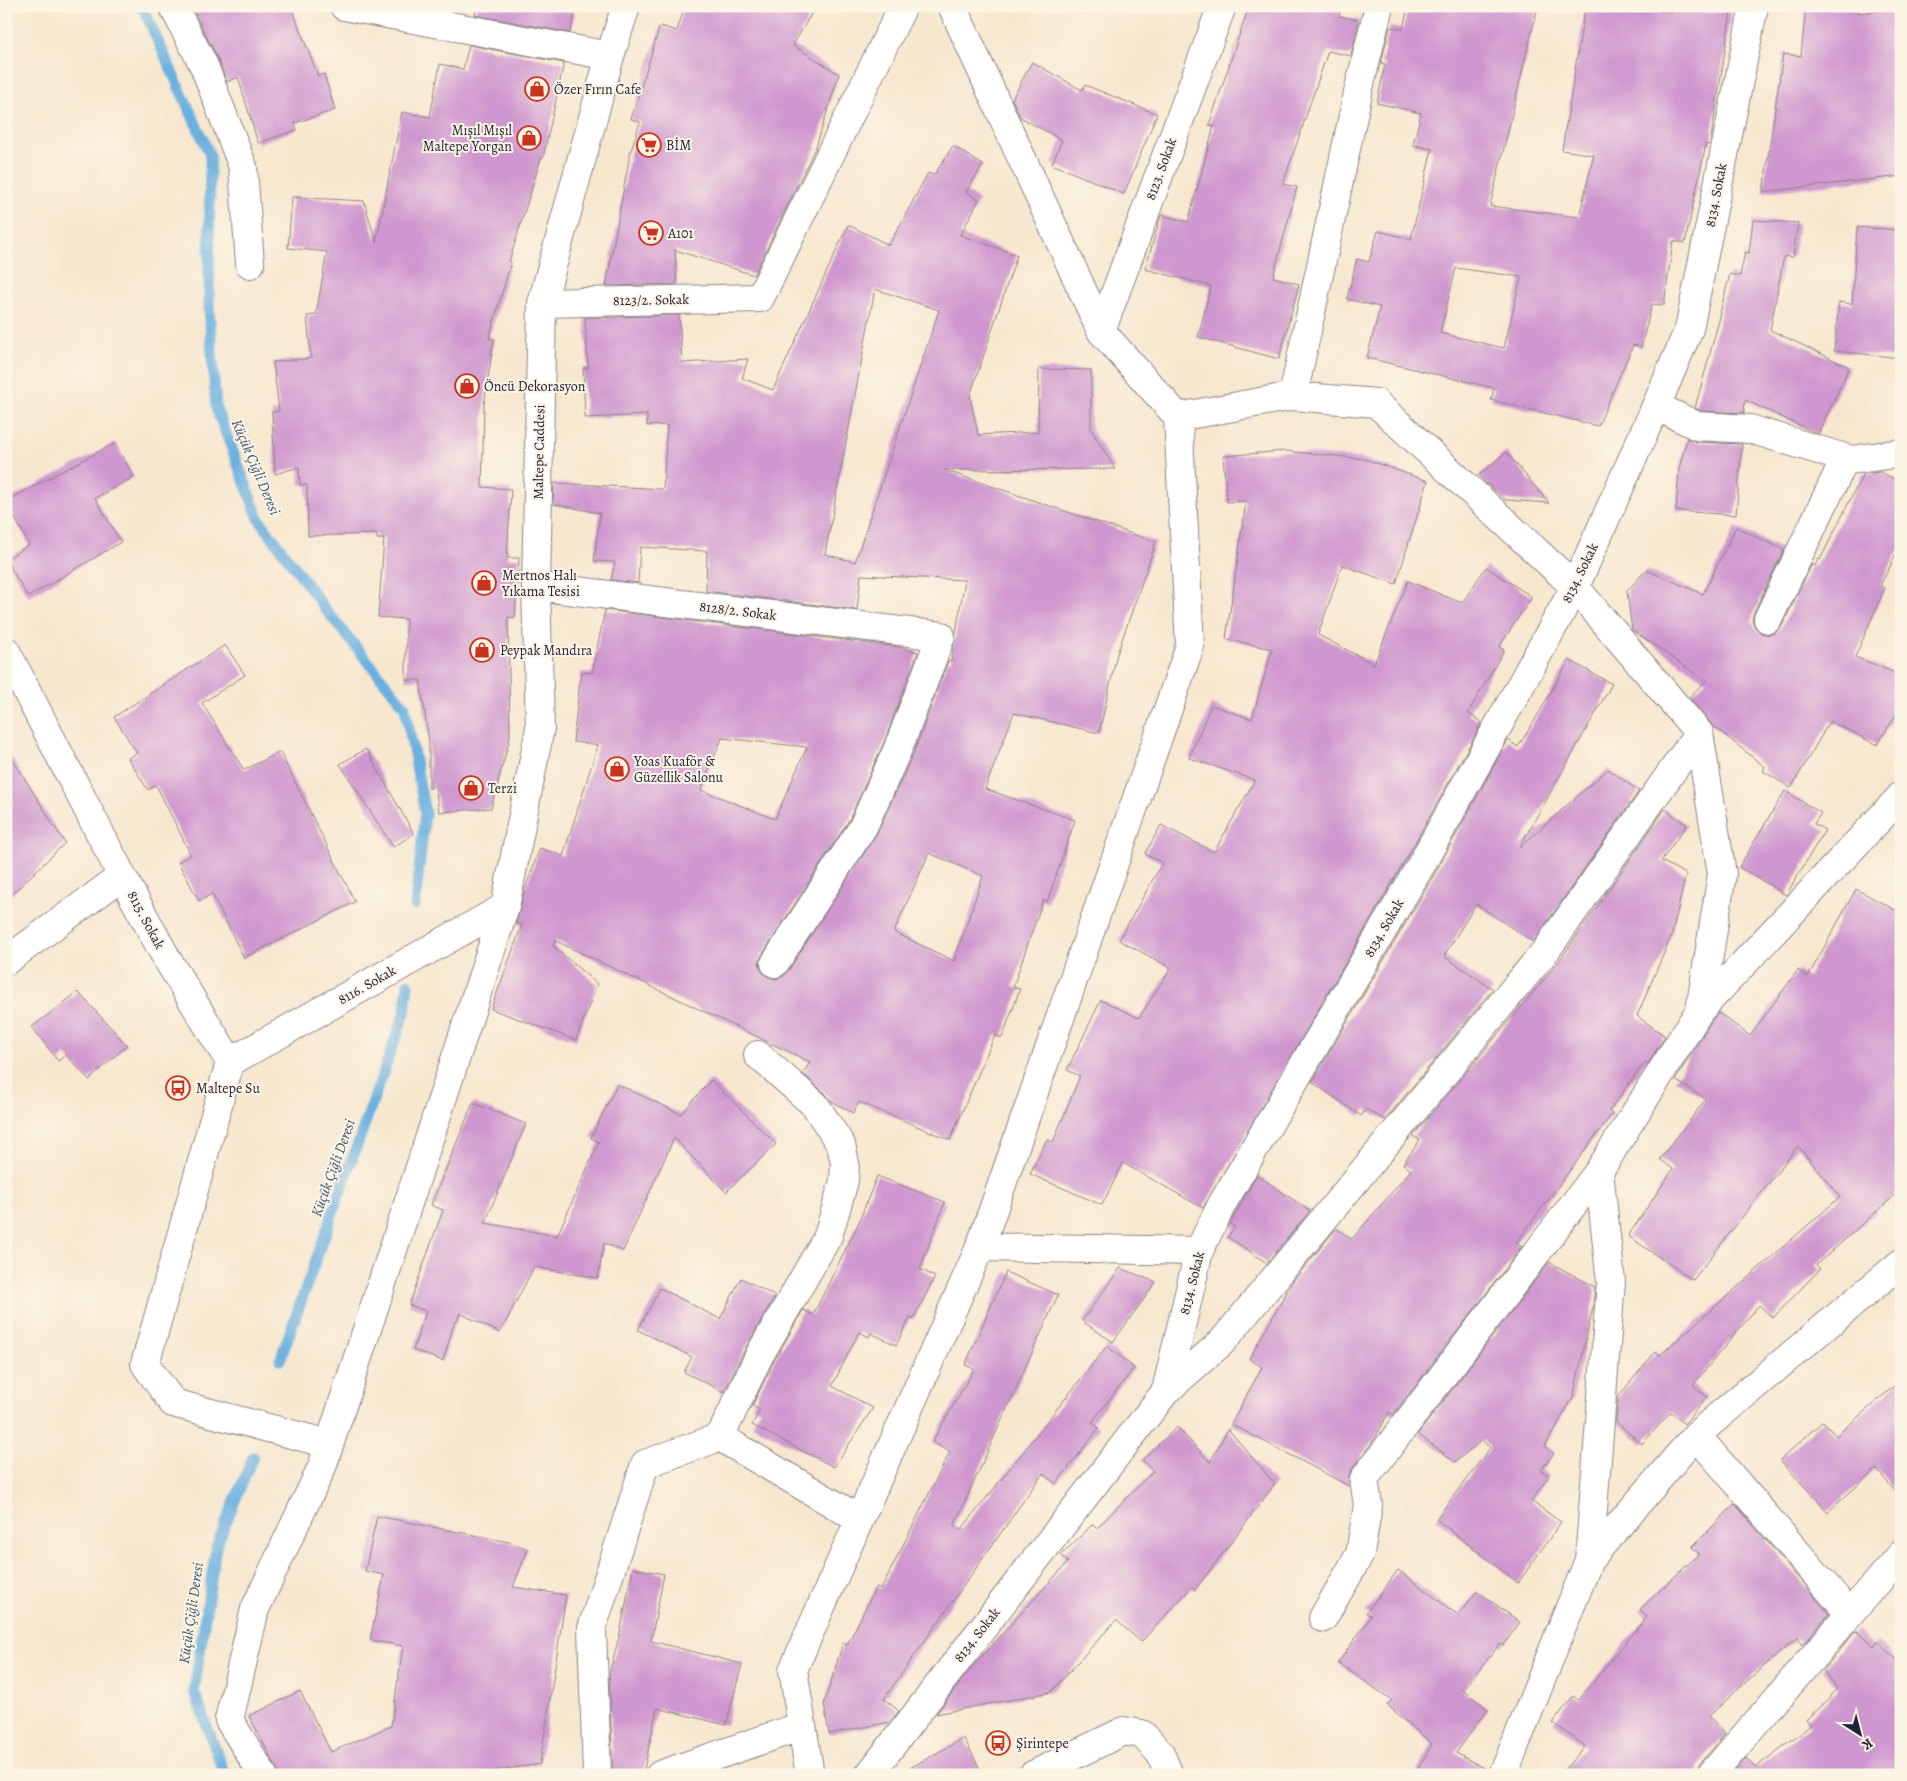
<svg xmlns="http://www.w3.org/2000/svg" width="1907" height="1781" viewBox="0 0 1907 1781" font-family="Alegreya,serif">
	<style>
		.lines { fill: none; stroke-linecap: round; stroke-linejoin: round }
		.stream { stroke: #6ab0e0; stroke-width: 11 }
		.building { fill: #cf97cf; fill-rule: evenodd }
		.minor-casing { stroke: #8c8485; stroke-width: 30 }
		.minor { stroke: #fff; stroke-width: 28 }
		.labels { text-anchor: middle; dominant-baseline: central; stroke-width: 4; stroke-linejoin: round; paint-order: stroke }
		.poi-label { font-size: 14px; fill: #22223b; stroke: #fcf5e5; text-anchor: start }
		.street-label { font-size: 14px; fill: #22223b; stroke: #fcf5e5 }
		.water-label { font-size: 15px; font-style: italic; fill: #3b5475; stroke: #fcf5e5 }
	</style>
	<rect width="100%" height="100%" fill="#fcf5e5"/>
	<filter id="ink" filterUnits="userSpaceOnUse"><feTurbulence type="fractalNoise" baseFrequency=".02" numOctaves="2"/><feDisplacementMap in="SourceGraphic" scale="10" xChannelSelector="R" yChannelSelector="G"/><feConvolveMatrix kernelMatrix="1 2 1 2 8 2 1 2 1" color-interpolation-filters="sRGB"/></filter>
	<filter id="wash" filterUnits="userSpaceOnUse"><feTurbulence type="fractalNoise" baseFrequency=".0096" numOctaves="4" result="noise"/><feDisplacementMap in="SourceGraphic" scale="20" xChannelSelector="R" yChannelSelector="G"/><feGaussianBlur stdDeviation="1.12" result="paint"/><feColorMatrix in="noise" values="0 0 0 0 0 0 0 0 0 0 0 0 0 0 0 0 0 1.4 0 .05"/><feComposite in="paint" operator="in"/></filter>
	<g filter="url(#wash)">
		<rect width="100%" height="100%" fill="#f7e7cf"/>
		<g class="lines">
			<path class="stream" d="M142 6 210 155 209 308 216 408 259 519 326 610 405 707 425 813 415 905
				M280 1360 405 1012 408 984
				M225 1775 194 1691 216 1547 253 1457"/>
		</g>
		<g id="blocks">
			<path class="building" d="M191 6H291L318 76 324 74 335 110 295 123 297 130 258 143 238 77 227 82 218 59Z
				M477 6H546L575 13 570 33 475 15Z
				M685 6H816L793 45 839 74 815 150H814L810 159 754 275 675 250 677 284 606 286 630 154 640 122 631 119 660 26 677 31Z
				M1249 6H1341L1339 16 1359 20 1351 56 1328 51 1283 184 1297 187 1273 277 1299 284 1279 359 1198 337 1211 286 1145 269 1161 215 1188 222 1214 126 1209 125Z
				M1408 6H1538L1490 206 1579 217 1594 155 1562 150 1585 7 1660 6V11L1731 12 1710 145 1706 144 1685 243 1673 241 1664 305 1652 304 1641 347 1633 345 1598 426 1491 400 1494 388 1367 358 1380 307 1347 299 1357 259 1369 262 1378 231 1411 239 1432 149 1413 145 1421 113 1377 103 1385 64 1381 63 1390 27 1403 29ZM1456 268 1521 277 1504 348 1440 333Z
				M1806 6H1858V13L1901 8V176L1763 192 1783 54 1801 56Z
				M469 45 564 63 543 158H541L509 262H511L489 338 494 339 484 405 482 487 511 489 507 558H519L515 618 508 617 510 737 491 808 439 812 435 785 429 789V742L420 680H406V619L378 617 384 539H377V534L308 536 307 485H300L299 467 275 474 272 412 279 411 273 362 311 358 307 316 316 315 327 252 288 248 292 197 364 201 376 242 402 112 430 117 440 64 463 69Z
				M1032 62 1082 90 1085 85 1157 114 1124 194 1052 164 1062 140 1020 117 1012 99Z
				M953 146 983 165 966 192 979 200 960 235 1017 255 970 396 978 435 1038 432 1039 369 1091 370V429L1115 469 944 470 1156 542 1117 654 1099 733 1014 713 985 789 1075 820 1047 902 1043 900 1013 987 1020 989 1002 1038 995 1035 950 1140 859 1102 853 1113 831 1101 825 1093 803 1074 810 1062 556 941 553 946 597 984 576 1040 491 1009 522 925 516 923 524 892 540 848 563 856 598 745 573 742 581 672 592 673 605 610 899 647 918 652 885 740 849 820 762 955 759 963 761 971 766 976 775 979 783 977 788 971 877 833 914 752 948 661H951L965 580 861 575 857 610 706 591 707 551 640 547 638 583 611 580 615 562 594 561 600 513 553 504 554 483 663 489 667 425 647 426V415L585 418 583 368H588L585 318 679 315 682 363 748 359 742 378 773 390 848 225 889 245 928 173 934 175ZM875 289 939 310 855 562 825 554ZM722 738 807 747 775 819 701 790ZM929 853 983 876 954 961 894 932Z
				M1753 220 1798 223 1793 257 1784 256 1770 330 1849 367 1818 434 1745 400 1744 413 1701 411 1695 408 1721 313H1720L1730 274 1740 276 1745 252 1749 253Z
				M1857 227 1901 230V358L1834 351 1839 302 1852 304Z
				M1687 438 1696 442 1742 444 1736 515 1676 511 1679 469Z
				M115 443 134 477 95 498 121 542 28 597 6 560V559L29 545 6 501Z
				M1285 451 1365 459 1428 481 1396 584 1342 565 1318 635 1374 664 1408 581 1462 603 1486 567 1532 597 1499 647 1504 650 1468 713 1482 723 1407 857 1203 1208 1123 1163 1102 1205 1030 1174 1047 1139 1053 1142 1080 1076 1067 1070 1101 1000 1139 1018 1171 968 1119 940 1162 863 1145 854 1161 825 1214 852 1255 780 1189 758 1211 705 1252 719 1272 649 1226 639 1246 501 1227 502 1223 456Z
				M1506 452 1549 503 1506 500 1485 482 1479 475Z
				M1880 472 1901 482V545L1880 586 1885 588 1855 657 1901 675V707L1877 745 1830 721 1791 788 1763 771 1765 767 1712 725 1689 697 1706 681 1632 630 1627 591 1646 570 1703 594 1736 527 1784 550 1754 612 1752 620 1755 627 1761 633 1769 635 1776 632 1782 626 1812 564 1815 566 1818 559 1820 560 1863 474Z
				M225 645 245 675 202 703 244 770 280 752 355 902 244 958 212 894 199 901 178 862 191 855 156 785 148 790 128 758 137 753 114 717Z
				M1569 660 1612 684 1519 848 1608 769 1639 791 1533 942 1476 904 1444 956 1493 989 1385 1120 1366 1109 1361 1116 1312 1082 1435 873 1508 740 1518 747 1535 720Z
				M6 749 65 843 6 900Z
				M366 749 414 834 393 847 340 764Z
				M1785 791 1821 813 1814 824 1825 830 1786 895 1739 867Z
				M1665 809 1687 825 1661 861 1686 874 1672 934 1637 1016 1665 1036 1648 1064 1645 1062 1609 1111 1612 1114 1516 1243 1522 1247 1393 1415 1389 1412 1374 1440 1351 1470 1349 1476V1486L1231 1424 1262 1367 1249 1359 1293 1281 1335 1230 1337 1229 1352 1239 1411 1170 1403 1164 1420 1140 1413 1136 1560 960Z
				M1856 889 1901 913V1190L1816 1265 1820 1269 1773 1318 1759 1305 1693 1385 1707 1397 1684 1424 1671 1412 1642 1444 1616 1422 1618 1397 1656 1351 1660 1355 1840 1197 1798 1146 1693 1280 1628 1236 1673 1169 1660 1159 1706 1099 1675 1080 1712 1020 1719 1013 1750 1036 1798 970 1808 977Z
				M78 992 127 1045 89 1080 66 1055 58 1061 32 1027Z
				M711 1080 776 1144 726 1192 674 1138 623 1251 604 1243 598 1278 534 1267 500 1333 460 1313 457 1322 455 1321 443 1361 413 1350 426 1311 409 1305 443 1210 431 1205 473 1103 526 1124 485 1223 557 1236 599 1142 591 1138 617 1084 681 1114Z
				M1257 1175 1310 1211 1267 1263 1228 1237 1235 1227 1230 1224Z
				M877 1176 945 1202 920 1269 935 1277 913 1320 910 1318 896 1345 871 1333 869 1337 859 1332 832 1386 873 1408 834 1467 752 1425 760 1410 752 1406 774 1361 803 1310 813 1315 858 1224Z
				M1549 1262 1595 1287 1593 1307 1573 1398 1545 1446 1554 1453 1541 1470 1549 1476 1531 1501 1561 1522 1518 1583 1436 1519 1490 1448 1482 1440 1455 1462 1418 1434Z
				M1120 1268 1156 1282 1113 1342 1082 1321Z
				M1006 1272 1058 1295 954 1526 961 1530 1107 1346 1134 1368 1092 1422 1099 1428 1056 1484 1043 1473 884 1699 899 1711 890 1722 829 1734 824 1704 843 1643 847 1645 876 1587 881 1589 950 1452 932 1442 974 1369 965 1365Z
				M741 1278 775 1296 746 1347 724 1392 684 1372 692 1357 638 1330 660 1288 720 1319Z
				M1901 1380V1498L1876 1469 1828 1512 1780 1460 1823 1421 1836 1436Z
				M1177 1427 1210 1462 1228 1429 1275 1484 1195 1590 1192 1587 1141 1642 1116 1620 1051 1692 936 1714 971 1668 1068 1562 1061 1555 1093 1524 1097 1528 1153 1471 1142 1460Z
				M1735 1504 1829 1614 1802 1645 1797 1638 1756 1673 1709 1716 1725 1734 1699 1765 1696 1775H1560L1585 1746 1553 1723 1573 1696 1578 1700 1647 1617 1640 1609 1699 1554 1692 1547Z
				M377 1516 509 1542 528 1549 513 1587 566 1595 540 1764 466 1775H279L276 1767 249 1716 300 1691 331 1752 391 1726 403 1646 370 1640 384 1575 365 1571Z
				M633 1568 664 1574 651 1641 742 1664 726 1725 657 1708 643 1775H613L609 1675 620 1633Z
				M1398 1570 1458 1615 1477 1591 1520 1622 1503 1646 1500 1644 1463 1690 1488 1709 1456 1753 1488 1770V1775H1415L1432 1744 1387 1705 1392 1700 1338 1663 1371 1616 1366 1613Z
				M1856 1631 1874 1647 1878 1641 1901 1664V1775H1732L1746 1758 1755 1768 1811 1725 1806 1720 1838 1689 1823 1670Z
				M964 1738 983 1775H897Z"/>
		</g>
	</g>
	<g filter="url(#ink)">
		<use href="#blocks" fill-opacity="0" stroke="#8c8485" stroke-width="1"/>
		<g class="lines">
			<g class="minor-casing">
				<path id="minor" d="M173 6 204 66 243 167 250 264
					M344 6 610 56
					M952 6 1101 331 1178 417 1293 396 1376 403 1575 587 1699 733 1722 874 1700 1010 1599 1171 1611 1282 1589 1560
					M542 303 760 298 903 6
					M1101 331 1222 6
					M1293 396 1359 88 1379 6
					M1656 406 1697 426 1750 429 1851 460
					M536 586 941 636 899 746 863 827 775 963
					M1768 619 1844 461 1901 453
					M6 651 122 876
					M6 961 122 876 167 959 230 1062
					M1700 1010 1901 796
					M230 1062 145 1364 173 1403 329 1444
					M230 1062 505 907
					M980 1247 1199 1251
					M1166 1391 1222 1342 1547 949 1699 733
					M1696 1435 1850 1614
					M720 1437 760 1354 828 1236 844 1181 845 1163 841 1145 815 1105 758 1055
					M1323 1618 1360 1554 1368 1505 1364 1479 1599 1171
					M263 1775 229 1720 255 1609 322 1467 505 907 540 728 536 586 542 303 610 56 626 6
					M597 1775 592 1628 645 1464 720 1437 859 1519
					M660 1775 802 1726
					M810 1775 793 1670 980 1247 1190 646 1178 417
					M869 1775 1166 1391 1199 1251 1222 1204 1421 865 1575 587 1656 406 1689 329 1754 6
					M1033 1775 1124 1731 1142 1734 1160 1753 1169 1775
					M1503 1775 1589 1560 1696 1435 1901 1263
					M1711 1775 1901 1555"/>
			</g>
			<use href="#minor" class="minor"/>
		</g>
	</g>
	<defs>
		<g id="shop-ring" transform="scale(1.25)"><circle r="9.5" fill="#fcf5e5" stroke="#c8321e" stroke-width="1.5"/><path d="M-5-2.5h2.3a2.7 3.5 0 0 1 5.4 0H5L5.5 6h-11ZM-1.5-2.5h3a1.5 2.3 0 0 0-3 0Z" fill="#c8321e"/></g>
		<g id="supermarket-ring" transform="scale(1.25)"><circle r="9.5" fill="#fcf5e5" stroke="#c8321e" stroke-width="1.5"/><path d="M-6-5.5h2.5l.6 2H6L4.5 2H-2.5L-4.4-4H-6ZM-1.5 3.2a1.3 1.3 0 1 0 .1 0ZM3 3.2a1.3 1.3 0 1 0 .1 0Z" fill="#c8321e"/></g>
		<g id="bus-ring" transform="scale(1.25)"><circle r="9.5" fill="#fcf5e5" stroke="#c8321e" stroke-width="1.5"/><path d="M-5-6H5V4H4V6H2V4H-2V6H-4V4H-5ZM-3.5-4V0h7V-4ZM-3.5 1.2v1.5H-2V1.2ZM2 1.2v1.5H3.5V1.2Z" fill="#c8321e"/></g>
	</defs>
	<g fill-rule="evenodd">
		<use href="#shop-ring" x="537" y="89"/>
		<use href="#shop-ring" x="529" y="138"/>
		<use href="#supermarket-ring" x="649" y="145"/>
		<use href="#supermarket-ring" x="651" y="233"/>
		<use href="#shop-ring" x="467" y="386"/>
		<use href="#shop-ring" x="484" y="583"/>
		<use href="#shop-ring" x="482" y="650"/>
		<use href="#shop-ring" x="617" y="769"/>
		<use href="#shop-ring" x="471" y="788"/>
		<use href="#bus-ring" x="178" y="1088"/>
		<use href="#bus-ring" x="998" y="1743"/>
	</g>
	<g class="labels">
		<g class="poi-label">
			<text x="554" y="89">Özer Fırın Cafe</text>
			<text x="512" y="130" text-anchor="end">Mışıl Mışıl<tspan x="512" dy="16">Maltepe Yorgan</tspan></text>
			<text x="666" y="145">BİM</text>
			<text x="668" y="233">A101</text>
			<text x="484" y="386">Öncü Dekorasyon</text>
			<text x="502" y="575">Mertnos Halı<tspan x="502" dy="16">Yıkama Tesisi</tspan></text>
			<text x="500" y="650">Peypak Mandıra</text>
			<text x="634" y="761">Yoas Kuaför &amp;<tspan x="634" dy="16">Güzellik Salonu</tspan></text>
			<text x="488" y="788">Terzi</text>
			<text x="196" y="1088">Maltepe Su</text>
			<text x="1016" y="1743">Şirintepe</text>
		</g>
		<g class="street-label">
			<text transform="translate(1161 169) rotate(-70)">8123. Sokak</text>
			<text transform="translate(1716 195) rotate(-79)">8134. Sokak</text>
			<text transform="translate(651 300) rotate(-1)">8123/2. Sokak</text>
			<text transform="translate(539 452) rotate(-89)">Maltepe Caddesi</text>
			<text transform="translate(1580 573) rotate(-64)">8134. Sokak</text>
			<text transform="translate(738 611) rotate(7)">8128/2. Sokak</text>
			<text transform="translate(146 920) rotate(62)">8115. Sokak</text>
			<text transform="translate(1384 928) rotate(-60)">8134. Sokak</text>
			<text transform="translate(367 985) rotate(-30)">8116. Sokak</text>
			<text transform="translate(1192 1283) rotate(-76)">8134. Sokak</text>
			<text transform="translate(977 1635) rotate(-52)">8134. Sokak</text>
		</g>
		<g class="water-label">
			<text transform="translate(256 467) rotate(67)">Küçük Çiğli Deresi</text>
			<text transform="translate(333 1168) rotate(-70)">Küçük Çiğli Deresi</text>
			<text transform="translate(191 1613) rotate(-82)">Küçük Çiğli Deresi</text>
		</g>
	</g>
	<rect width="1907" height="1781" fill="none" stroke="#fcf5e5" stroke-width="25"/>
	<g transform="translate(1860 1734) rotate(144)" stroke="#fcf5e5" stroke-width="4" paint-order="stroke">
	<path d="M0-4L9 19L0 12L-9 19Z" fill="#22223b"/>
	<text y="-8" font-size="14" font-weight="bold" text-anchor="middle" fill="#22223b">K</text>
	</g>
</svg>
